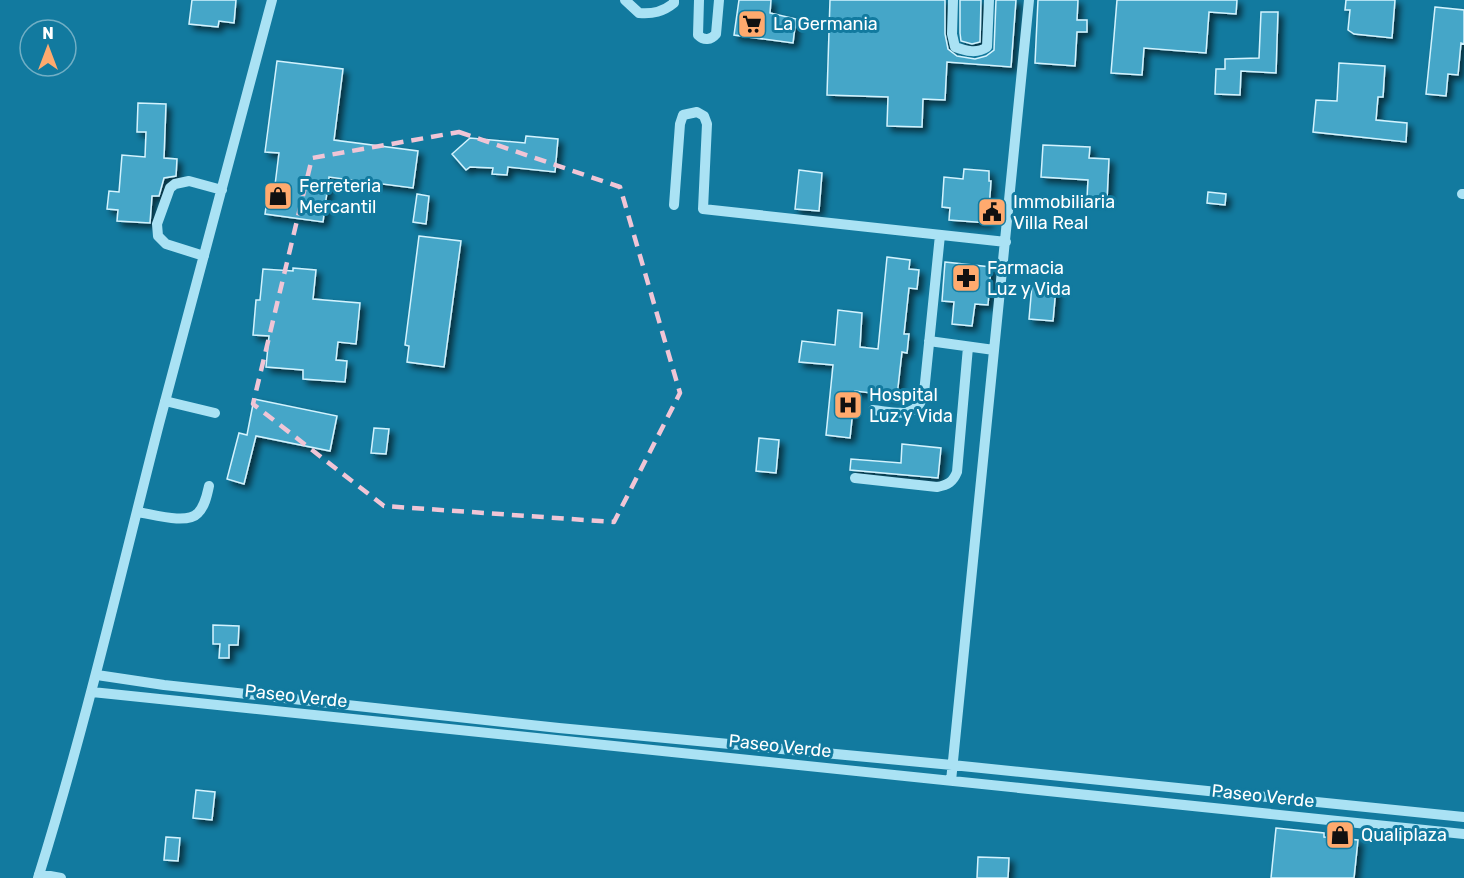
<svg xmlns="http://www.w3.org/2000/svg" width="1464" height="878" viewBox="0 0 1464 878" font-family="Rubik,sans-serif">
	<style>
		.building { fill: #45a6c8; stroke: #d3f3fe; stroke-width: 1.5; filter: url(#shadow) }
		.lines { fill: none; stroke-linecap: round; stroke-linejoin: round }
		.minor { stroke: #aae2f4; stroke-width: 10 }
		.marked { fill: none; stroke: #f0c5d6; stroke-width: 4.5; stroke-dasharray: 12 8; stroke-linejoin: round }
		.labels { text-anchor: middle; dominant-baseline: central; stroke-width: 6; stroke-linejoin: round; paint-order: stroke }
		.poi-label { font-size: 18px; fill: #fff; stroke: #127a9f; text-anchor: start }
		.street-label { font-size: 18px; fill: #fff; stroke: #127a9f }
	</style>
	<defs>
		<filter id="shadow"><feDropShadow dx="4.5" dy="4.5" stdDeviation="3" flood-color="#0009"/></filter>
	</defs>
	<rect width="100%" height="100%" fill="#127a9f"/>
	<path class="building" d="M192 0H236L234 23 219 21 218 27 189 24Z
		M739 0H771L770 13 796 19 793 43 734 35Z
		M830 0H945V34L948 49 957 56 975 59 986 56 994 50 996 0H1016L1011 67 947 62 945 100 923 99 922 127 887 126 888 97 827 95Z
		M960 0H981L980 42 972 44 961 41 960 33Z
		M1038 0H1078L1077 20H1087V32H1077L1075 66 1035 63Z
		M1117 0H1237L1236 14 1209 12 1206 53 1144 48 1142 75 1111 73Z
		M1346 0H1395L1392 38 1354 34 1348 30 1350 10H1345Z
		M1435 7 1464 10V44L1461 43 1458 75 1448 74 1446 96 1426 94Z
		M1261 12H1278L1276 73 1241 71 1240 95 1215 94 1216 69H1225V59L1259 58Z
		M277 61 343 69 334 140 418 151 413 188 329 177 323 222 265 214 267 200 273 201 279 153 265 152Z
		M1339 63 1385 66 1383 97H1378L1376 120 1407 123 1406 142 1313 132 1316 100 1337 101Z
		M138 103 166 104 164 158 177 159 176 176 164 178 159 196H152L150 223 117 221 118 210 107 209 109 191 119 192 122 155 145 157 146 132H137Z
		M526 136 558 139 555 172 508 167 507 175 492 174 493 168 470 167 466 170 452 154 470 138 525 143Z
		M1043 145 1090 147 1089 158 1109 159 1107 200 1087 198 1088 180 1041 177Z
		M964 169 989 171V181H991L988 223 949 220 950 208 942 207 944 177 963 179Z
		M799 170 822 173 819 211 795 209Z
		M1208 192 1226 194 1225 205 1207 203Z
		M417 194 429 196 426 224 413 222Z
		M419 236 461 241 444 367 407 362 409 346 405 345Z
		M887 257 910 260 909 269 919 270 917 289 909 288 904 334H909L907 353 902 352 897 396 855 391 850 438 826 435 833 365 799 362 802 341 835 345 838 310 862 313 860 347 878 349Z
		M945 262 991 267 988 305 975 304 972 326 952 324 954 302 942 301Z
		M293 268 316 270 313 299 360 303 356 344 338 342 336 360 347 361 345 382 303 379V370L266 367 269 336 253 335 256 300H260L263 269 293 271Z
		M1032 285 1056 288 1053 321 1029 319Z
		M254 399 337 416 330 451 256 436 244 484 227 479 239 433 247 435Z
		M374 428 389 429 386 454 371 453Z
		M759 438 779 440 776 473 756 471Z
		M902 444 941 448 938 478 850 470 851 459 901 463Z
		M213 625 239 626 238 645H229V658H219L220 644H213Z
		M196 790 215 792 212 820 193 818Z
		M1276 828 1324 833V837L1358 840 1354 878H1271Z
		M166 837 180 838 178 861 164 860Z
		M978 857 1009 858 1008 878H977Z"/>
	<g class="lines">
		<path class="minor" d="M625 0 639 13C653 14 663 12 674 3V0
			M699 0 698 35C704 41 711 40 716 34L719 0
			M953 0 952 34 955 47C966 51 977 54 987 47L989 0
			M1462 194H1464
			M674 205 680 124 683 115 697 112 704 116 707 124 703 209 1006 242
			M204 256 166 244 158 236 157 224 170 188 175 184 189 181 222 190
			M929 341 994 350
			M165 401 215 413
			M873 410C895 412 917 421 924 393L940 235
			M855 478 937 487C948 485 953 482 957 472L968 347
			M137 512C152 514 187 525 198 513 205 506 207 495 209 486
			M97 675 164 685 559 728 952 765 1464 817
			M92 692 1464 834
			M951 781 1029 0
			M39 874 61 878
			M38 878C85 728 120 576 159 424 196 282 235 142 272 0"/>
	</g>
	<path class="marked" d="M459 132 620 187 680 393 614 522 384 506 253 404 312 158Z"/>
	<defs>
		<g id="supermarket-square" transform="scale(1.5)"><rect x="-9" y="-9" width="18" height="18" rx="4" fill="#ffaa6e" stroke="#127a9f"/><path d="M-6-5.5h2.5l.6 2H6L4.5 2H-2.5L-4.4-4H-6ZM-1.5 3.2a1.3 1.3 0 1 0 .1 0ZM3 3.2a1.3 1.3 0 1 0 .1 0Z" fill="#111"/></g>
		<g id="shop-square" transform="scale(1.5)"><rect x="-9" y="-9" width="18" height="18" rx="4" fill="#ffaa6e" stroke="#127a9f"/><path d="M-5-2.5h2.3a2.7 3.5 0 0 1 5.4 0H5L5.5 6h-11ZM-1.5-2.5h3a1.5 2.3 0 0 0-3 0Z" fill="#111"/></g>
		<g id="civic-square" transform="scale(1.5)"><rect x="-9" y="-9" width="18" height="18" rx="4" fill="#ffaa6e" stroke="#127a9f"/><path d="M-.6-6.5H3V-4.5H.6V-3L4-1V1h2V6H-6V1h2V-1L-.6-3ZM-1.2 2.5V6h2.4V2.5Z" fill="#111"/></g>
		<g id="pharmacy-square" transform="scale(1.5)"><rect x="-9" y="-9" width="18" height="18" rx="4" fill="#ffaa6e" stroke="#127a9f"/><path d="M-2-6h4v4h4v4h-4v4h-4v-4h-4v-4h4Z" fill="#111"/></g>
		<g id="hospital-square" transform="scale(1.5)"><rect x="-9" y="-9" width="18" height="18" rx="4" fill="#ffaa6e" stroke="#127a9f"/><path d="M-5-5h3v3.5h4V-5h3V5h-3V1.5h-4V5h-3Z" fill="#111"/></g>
	</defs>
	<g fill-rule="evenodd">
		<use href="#supermarket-square" x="752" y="24"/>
		<use href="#shop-square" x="278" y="196"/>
		<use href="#civic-square" x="992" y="212"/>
		<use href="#pharmacy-square" x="966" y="278"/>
		<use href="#hospital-square" x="848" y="405"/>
		<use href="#shop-square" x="1340" y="835"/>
	</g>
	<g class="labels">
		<g class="poi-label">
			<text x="773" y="24">La Germania</text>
			<text x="299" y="186">Ferreteria<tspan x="299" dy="21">Mercantil</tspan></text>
			<text x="1013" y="202">Immobiliaria<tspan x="1013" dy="21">Villa Real</tspan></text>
			<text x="987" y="268">Farmacia<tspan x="987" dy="21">Luz y Vida</tspan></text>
			<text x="869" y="395">Hospital<tspan x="869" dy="21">Luz y Vida</tspan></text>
			<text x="1361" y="835">Qualiplaza</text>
		</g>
		<g class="street-label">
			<text transform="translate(296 696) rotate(6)">Paseo Verde</text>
			<text transform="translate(780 746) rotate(6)">Paseo Verde</text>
			<text transform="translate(1263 796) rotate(6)">Paseo Verde</text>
		</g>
	</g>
	<g transform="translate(48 48)"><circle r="28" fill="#127a9f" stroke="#71afc5" stroke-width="1.5"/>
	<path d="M0-4.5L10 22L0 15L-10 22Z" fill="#ffaa6e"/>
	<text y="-9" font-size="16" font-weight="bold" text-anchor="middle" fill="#ffffff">N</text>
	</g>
</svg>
